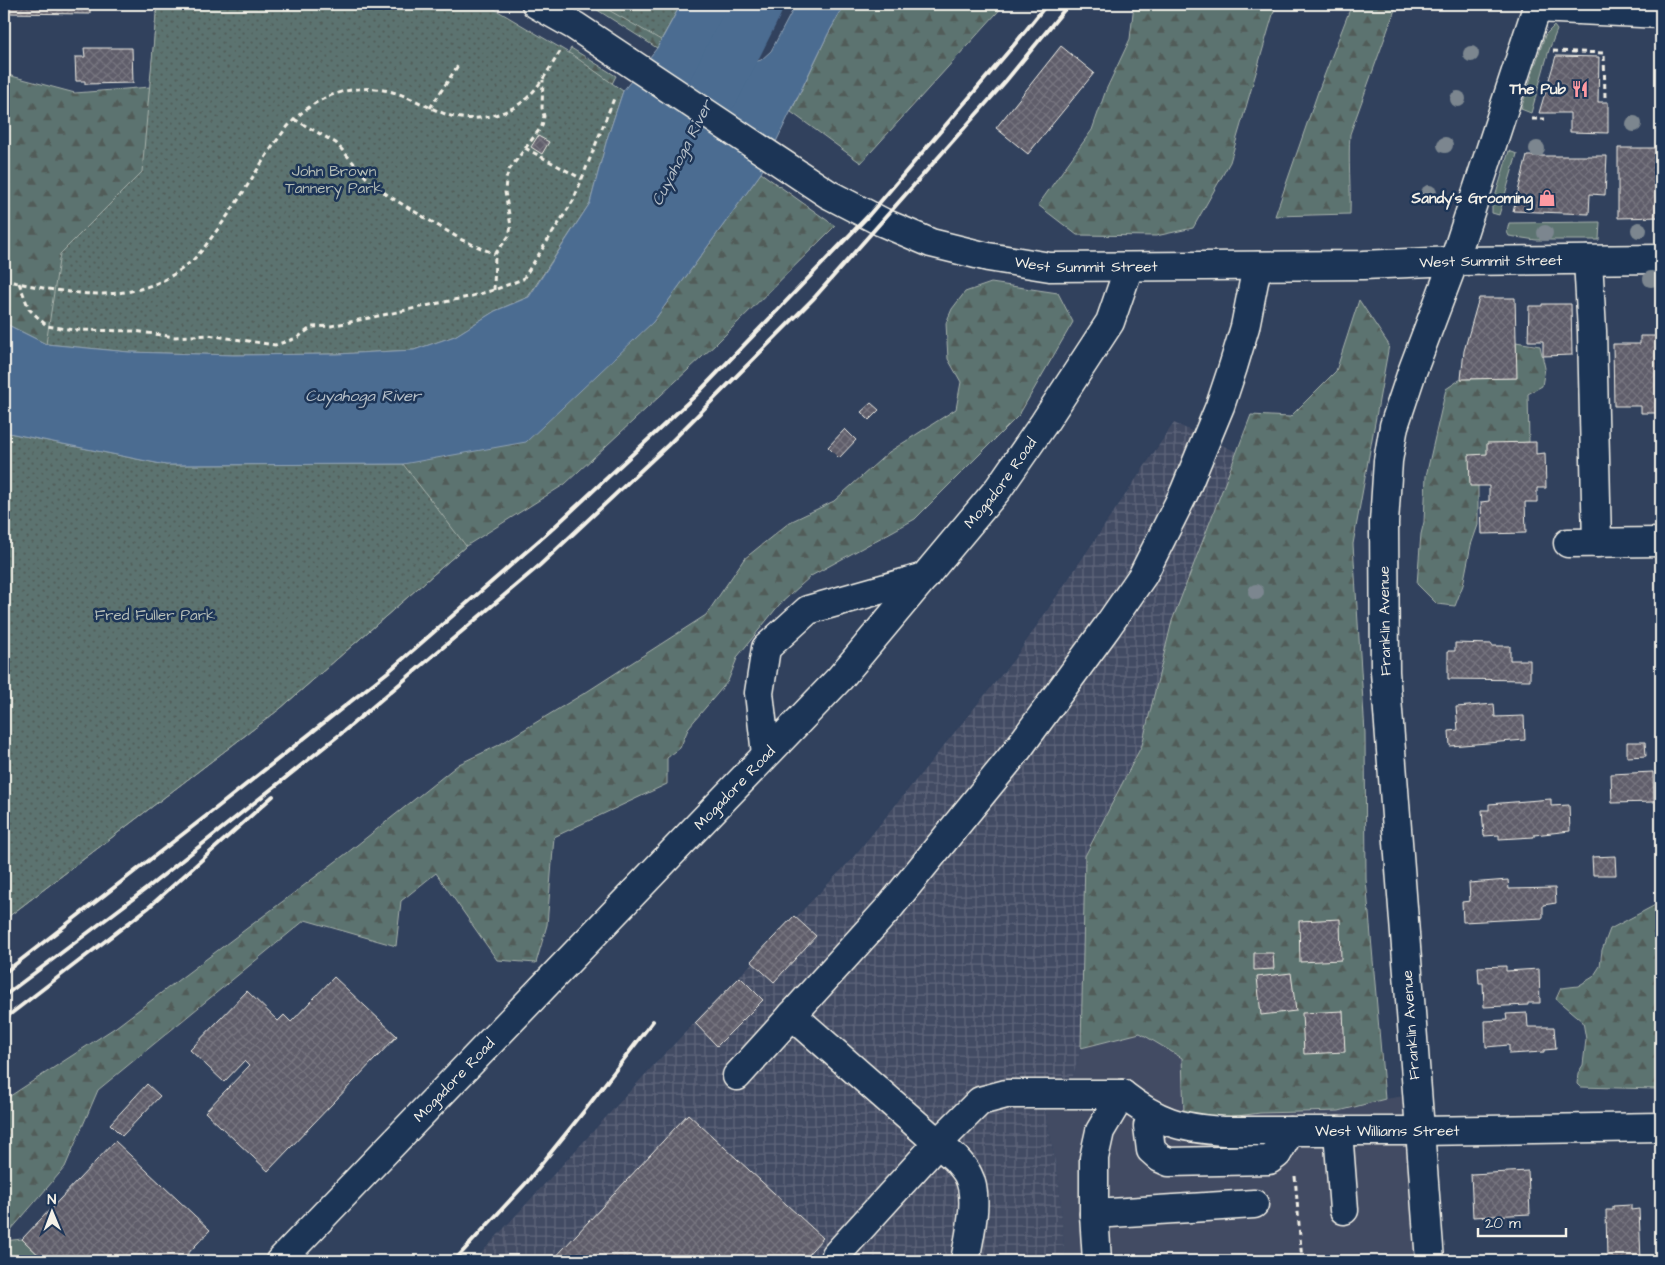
<svg xmlns="http://www.w3.org/2000/svg" width="1665" height="1265" viewBox="0 0 1665 1265" font-family="'Architects Daughter',sans-serif">
	<style>
		.built { fill: #434c64 }
		.industrial { fill: url(#industrial-grid) }
		.grass { fill: #5b736f; stroke: #a8b2ac }
		.forest { fill: url(#forest-firs); stroke: #a8b2ac }
		.park { fill: url(#park-dots); stroke: #a8b2ac }
		.water { fill: #4b6c91; stroke: #8fa1b4 }
		.lines { fill: none; stroke-linecap: round; stroke-linejoin: round }
		.river { stroke: #4b6c91; stroke-width: 52 }
		.building { fill: url(#building-cross-hatch); stroke: #f4f1e8 }
		.minor-casing { stroke: #f4f1e8; stroke-width: 31 }
		.path { stroke: #f4f1e8; stroke-width: 3; stroke-dasharray: 5 4; stroke-linecap: butt }
		.minor { stroke: #1d3557; stroke-width: 28 }
		.rail { stroke: #f4f1e8; stroke-width: 4 }
		.tree { fill: #7b868f }
		.labels { text-anchor: middle; dominant-baseline: central; stroke-width: 5; stroke-linejoin: round; paint-order: stroke }
		.poi-label { font-size: 15px; font-weight: bold; fill: #f4f1e8; stroke: #1d3557; text-anchor: end }
		.park-label { font-size: 15px; fill: #b7bfb8; stroke: #1d3557 }
		.street-label { font-size: 15px; fill: #f4f1e8; stroke: #1d3557 }
		.water-label { font-size: 16px; font-style: italic; fill: #b9c2ca; stroke: #1d3557 }
	</style>
	<defs>
		<pattern id="industrial-grid" width="8" height="8" patternUnits="userSpaceOnUse" patternTransform="scale(1.25)"><rect width="8" height="8" fill="#434c64"/><path d="M0 4h8M4 0v8" fill="none" stroke="#5f667a"/></pattern>
		<pattern id="forest-firs" width="22" height="20" patternUnits="userSpaceOnUse" patternTransform="scale(1.25)"><rect width="22" height="20" fill="#5b736f"/><path d="M5 1l3.5 6h-7zM16 11l3.5 6h-7z" fill="#515b58"/></pattern>
		<pattern id="park-dots" width="8" height="8" patternUnits="userSpaceOnUse" patternTransform="scale(1.25)"><rect width="8" height="8" fill="#5b736f"/><path d="M2 2h.1M6 6h.1" fill="none" stroke="#515b58" stroke-width="1.8" stroke-linecap="round"/></pattern>
		<pattern id="building-cross-hatch" width="8" height="8" patternUnits="userSpaceOnUse" patternTransform="scale(1.25)"><rect width="8" height="8" fill="#5f5d6a"/><path d="M0 0l8 8M0 8l8-8" fill="none" stroke="#77757f"/></pattern>
	</defs>
	<rect width="100%" height="100%" fill="#31415d"/>
	<filter id="ink" filterUnits="userSpaceOnUse"><feTurbulence type="fractalNoise" baseFrequency=".02" numOctaves="2"/><feDisplacementMap in="SourceGraphic" scale="10" xChannelSelector="R" yChannelSelector="G"/><feConvolveMatrix kernelMatrix="1 2 1 2 8 2 1 2 1" color-interpolation-filters="sRGB"/></filter>
	<g filter="url(#ink)">
		<path class="built" d="M1140 1033 1182 1058 1184 1113 1222 1118 1260 1113 1339 1111 1385 1099 1411 1095 1424 1261H1065L1059 1181 1045 1110 1065 1104 1081 1048Z"/>
		<path class="industrial" d="M1174 423 1237 452 1172 621 1142 745 1085 856 1081 1048 1065 1104 1045 1111 1059 1181 1065 1261H474L654 1065 851 860 1015 658Z"/>
		<path class="grass" d="M1554 26 1557 30 1549 50 1531 113 1521 109 1545 35Z
			M1509 151 1517 154 1499 215 1492 213V207Z
			M1600 222 1599 240H1536L1509 236 1507 232 1509 223Z
			M22 1239 45 1261H4V1241Z"/>
		<path class="forest" d="M157 4 525 121 571 48 616 76 580 145 46 344 4 323V74L75 93 150 87Z
			M588 4H681L657 48Z
			M845 4H1005L861 163 791 112 828 34Z
			M1134 4H1276L1230 162 1193 228 1156 236 1077 235 1038 205 1092 130 1106 90 1130 39Z
			M1352 4H1397L1350 134C1348 160 1351 187 1350 214L1275 216 1319 89Z
			M761 173 835 226 716 344 565 484 466 546 281 708 4 920V432L166 465 653 322Z
			M991 283 1058 293 1073 322 1019 415 915 519 811 576 779 605 738 656 728 681 689 727 680 748 667 758V784L554 837 547 925 536 963 497 960 436 873 401 901 396 946 305 920 98 1090 65 1167 4 1238V1100L116 1027 347 853 459 764 497 746 588 691 706 615 744 559 790 522 834 501 889 452 956 409 961 382 948 359 946 323 952 309 965 292Z
			M1359 300 1389 345 1353 544 1365 733 1366 879 1385 1099 1339 1111 1260 1113 1222 1118 1184 1114 1182 1058 1140 1033 1081 1048 1085 856 1142 745 1172 621 1251 415 1290 417 1336 371Z
			M1516 342 1540 346 1545 368 1542 386 1528 394 1529 442 1519 443 1487 454 1478 486V525L1471 545 1463 585 1455 606 1437 604 1417 584 1421 534 1424 522 1426 476 1446 389 1461 379 1516 378Z
			M1661 902V1070L1656 1089 1580 1087 1577 1084 1578 1073 1583 1065 1585 1048 1586 1039 1583 1022 1556 999 1561 988 1578 986 1593 977 1600 966 1602 950 1610 929Z"/>
		<path class="park" d="M157 4H486L574 56 623 91 607 139 590 203 528 297 495 311 455 336 414 350 337 354 234 355 129 352 46 344 60 254 142 172Z
			M598 4H681L661 40Z
			M4 432 166 465 403 464 466 546 281 708 4 920Z"/>
		<path class="water" d="M681 4H751L744 34 741 66 761 60 771 51 796 4H845L828 34 761 173 653 322 526 442 403 464 166 465 4 432V323L46 344 129 352 234 355 337 354 414 350 455 336 495 311 529 297 590 203 607 139 623 91 657 48Z"/>
		<g class="lines">
			<path class="river" d="M714 90 757 4"/>
		</g>
		<path class="building" d="M6 4H90V14L6 13Z
			M1061 46 1094 73 1028 154 996 128Z
			M84 48H132L133 83 85 84V81H76L75 57H85Z
			M1556 56 1599 57 1598 102H1608V133L1570 132V113H1539Z
			M538 136 549 142 542 154 531 147Z
			M1618 148H1661V217L1618 218Z
			M1527 156H1607L1605 195 1590 194 1589 214 1513 211Z
			M1479 298H1515L1517 378 1461 379 1464 351Z
			M1542 304H1571L1572 355 1543 356V341H1528L1529 306H1542Z
			M1640 336H1661V413H1641V406H1614L1613 344H1640Z
			M871 403 879 410 869 420 861 412Z
			M845 429 856 440 839 458 828 447Z
			M1536 442V454L1545 453 1546 488H1537V502H1525L1526 533 1482 534 1481 502 1489 501V486H1470L1469 455 1487 454V443Z
			M1455 643 1492 644V646H1510V660H1530V680L1448 679V651H1455Z
			M1494 704 1495 717 1524 716 1525 740 1450 746 1449 731 1458 730 1456 707Z
			M1627 742H1645L1646 756 1627 757Z
			M1653 772 1654 802 1612 803 1611 774Z
			M1551 799V806L1569 805 1570 831 1534 835V837L1499 839V835L1484 836 1482 810H1489V804Z
			M1615 856 1616 875H1593L1592 857Z
			M1508 880 1509 889 1555 888 1556 903 1543 905V918L1463 922 1462 902 1470 901 1469 883Z
			M794 916 816 936 774 982 751 961Z
			M1340 919 1341 960 1300 962 1299 921Z
			M1254 953H1273L1274 969 1254 970Z
			M1506 966V971L1539 969 1540 1003H1528V1005L1484 1007 1483 983H1479L1478 967Z
			M1291 973 1296 1011 1261 1015 1257 977Z
			M334 977 397 1036 268 1171 205 1112 249 1066 244 1061 224 1082 190 1050 247 991 278 1021 284 1015 291 1022Z
			M740 977 763 1000 717 1046 695 1023Z
			M1343 1011 1345 1052 1304 1054 1302 1013Z
			M1527 1013 1528 1027H1554L1556 1049 1544 1050V1052L1509 1054V1045L1486 1047 1485 1021 1507 1020 1506 1014Z
			M147 1084 160 1096 122 1136 110 1124Z
			M688 1114 823 1238 802 1261H552Z
			M115 1141 210 1230 181 1261H45L22 1239Z
			M1528 1171 1530 1214 1473 1217 1471 1174Z
			M1631 1205V1210L1639 1209 1641 1261H1619V1259H1607L1606 1210H1613V1206Z"/>
		<g class="lines">
			<g class="minor-casing">
				<g id="minor">
					<path id="s1" d="M536 4 575 26 828 194 882 222 931 243 988 257 1050 267 1363 265 1454 261 1661 259"/>
					<path d="M1537 8 1661 14"/>
					<path d="M1588 260 1592 331 1597 543"/>
					<path d="M1568 543 1661 542"/>
					<path d="M766 754 759 693 766 648 808 610 925 577"/>
					<path d="M792 1015 956 1159C960 1164 965 1169 968 1175 980 1198 969 1237 965 1261"/>
					<path d="M737 1076 889 908 1015 753 1107 627 1143 575 1184 493 1220 406 1233 367 1245 327 1257 266"/>
					<path id="s2" d="M1122 1094C1158 1122 1179 1128 1224 1131H1419L1661 1127"/>
					<path d="M1153 1115 1148 1126 1151 1150 1160 1158 1169 1162 1269 1160 1277 1154 1290 1131"/>
					<path d="M1338 1131 1344 1210"/>
					<path d="M1094 1214V1158L1100 1131 1122 1094"/>
					<path d="M836 1255 938 1143 980 1101 1006 1094H1122"/>
					<path id="s3" d="M280 1261 840 678 998 489 1044 423 1110 322 1129 267"/>
					<path d="M1097 1261 1094 1214 1254 1204"/>
					<path d="M1430 1261 1385 672 1384 523 1388 461 1394 426 1412 372 1454 261 1538 4"/>
				</g>
			</g>
			<path class="path" d="M1553 51 1604 53 1605 98
				M430 108 459 64
				M294 119 336 143 372 184 392 198 462 240 495 254
				M1532 119H1545
				M525 148 582 179
				M4 280C70 294 138 310 194 259 199 254 204 248 208 242 227 218 243 193 259 167 276 141 293 113 323 99 343 89 366 86 389 91 410 96 428 108 448 115 473 124 511 115 529 96 542 83 551 66 561 50
				M19 283 29 309 47 326 75 330 134 331 175 337 208 335 275 345 297 338 312 327 331 326 468 297 494 290 523 279 573 201 615 96
				M494 290 495 254 509 236 511 226 505 192 506 179 509 170 542 126 544 116 542 108 543 80
				M1295 1176 1302 1261"/>
			<use href="#minor" class="minor"/>
			<path class="rail" d="M4 973 219 806 389 671 550 531 696 395 869 215 1014 45 1047 4
				M4 996 146 889 343 732 540 565 668 445 814 298 1005 82 1069 4
				M4 1019 148 908 273 796
				M454 1261 527 1182 585 1110 653 1021"/>
		</g>
		<g class="tree">
			<circle cx="1471" cy="54" r="8"/>
			<circle cx="1458" cy="99" r="8"/>
			<circle cx="1634" cy="124" r="8"/>
			<circle cx="1445" cy="145" r="8"/>
			<circle cx="1537" cy="149" r="8"/>
			<circle cx="1429" cy="193" r="8"/>
			<circle cx="1639" cy="230" r="8"/>
			<circle cx="1545" cy="233" r="8"/>
			<circle cx="1651" cy="279" r="8"/>
			<circle cx="1256" cy="592" r="8"/>
		</g>
	</g>
	<defs>
		<g id="restaurant-bare" transform="scale(1.35)"><path d="M-5-6h1v4h1v-4h1v4h1v-4h1v5L-1.5 .5V6h-2V.5L-5-1ZM5-6V6H3V1.5H1.5Q1.5-4 5-6Z" fill="#ff9aa2" stroke="#1d3557" stroke-width="2.5" paint-order="stroke"/></g>
		<g id="shop-bare" transform="scale(1.35)"><path d="M-5-2.5h2.3a2.7 3.5 0 0 1 5.4 0H5L5.5 6h-11ZM-1.5-2.5h3a1.5 2.3 0 0 0-3 0Z" fill="#ff9aa2" stroke="#1d3557" stroke-width="2.5" paint-order="stroke"/></g>
	</defs>
	<g fill-rule="evenodd">
		<use href="#restaurant-bare" x="1580" y="89"/>
		<use href="#shop-bare" x="1547" y="198"/>
	</g>
	<g class="labels">
		<g class="poi-label">
			<text x="1566" y="89">The Pub</text>
			<text x="1533" y="198">Sandy's Grooming</text>
		</g>
		<g class="park-label">
			<text x="334" y="171">John Brown<tspan x="334" dy="17">Tannery Park</tspan></text>
			<text x="155" y="615">Fred Fuller Park</text>
		</g>
		<g class="street-label">
			<text stroke="none"><textPath href="#s1" startOffset="1025">West Summit Street</textPath></text>
			<text stroke="none"><textPath href="#s1" startOffset="620">West Summit Street</textPath></text>
			<text stroke="none"><textPath href="#s3" startOffset="1061">Mogadore Road</textPath></text>
			<text transform="translate(1385 621) rotate(-91)">Franklin Avenue</text>
			<text stroke="none"><textPath href="#s3" startOffset="656">Mogadore Road</textPath></text>
			<text transform="translate(1411 1025) rotate(-94)">Franklin Avenue</text>
			<text stroke="none"><textPath href="#s3" startOffset="251">Mogadore Road</textPath></text>
			<text stroke="none"><textPath href="#s2" startOffset="274">West Williams Street</textPath></text>
		</g>
		<g class="water-label">
			<text transform="translate(682 153) rotate(-63)">Cuyahoga River</text>
			<text x="363" y="396">Cuyahoga River</text>
		</g>
	</g>
	<rect width="1665" height="1265" fill="none" stroke="#1d3557" stroke-width="20"/>
	<rect x="10" y="10" width="1645" height="1245" fill="none" stroke="#f4f1e8" stroke-width="2" filter="url(#ink)"/>
	<g transform="translate(52 1212) rotate(359)" stroke="#1d3557" stroke-width="4" paint-order="stroke">
	<path d="M0-4L9 19L0 12L-9 19Z" fill="#f4f1e8"/>
	<text y="-8" font-size="14" font-weight="bold" text-anchor="middle" fill="#f4f1e8">N</text>
	</g>
	<path d="M1478 1228v8h88v-8" fill="none" stroke="#f4f1e8" stroke-width="2.5"/>
	<text x="1485" y="1228" font-size="15" fill="#f4f1e8" stroke="#1d3557" stroke-width="4" paint-order="stroke">20 m</text>
</svg>
